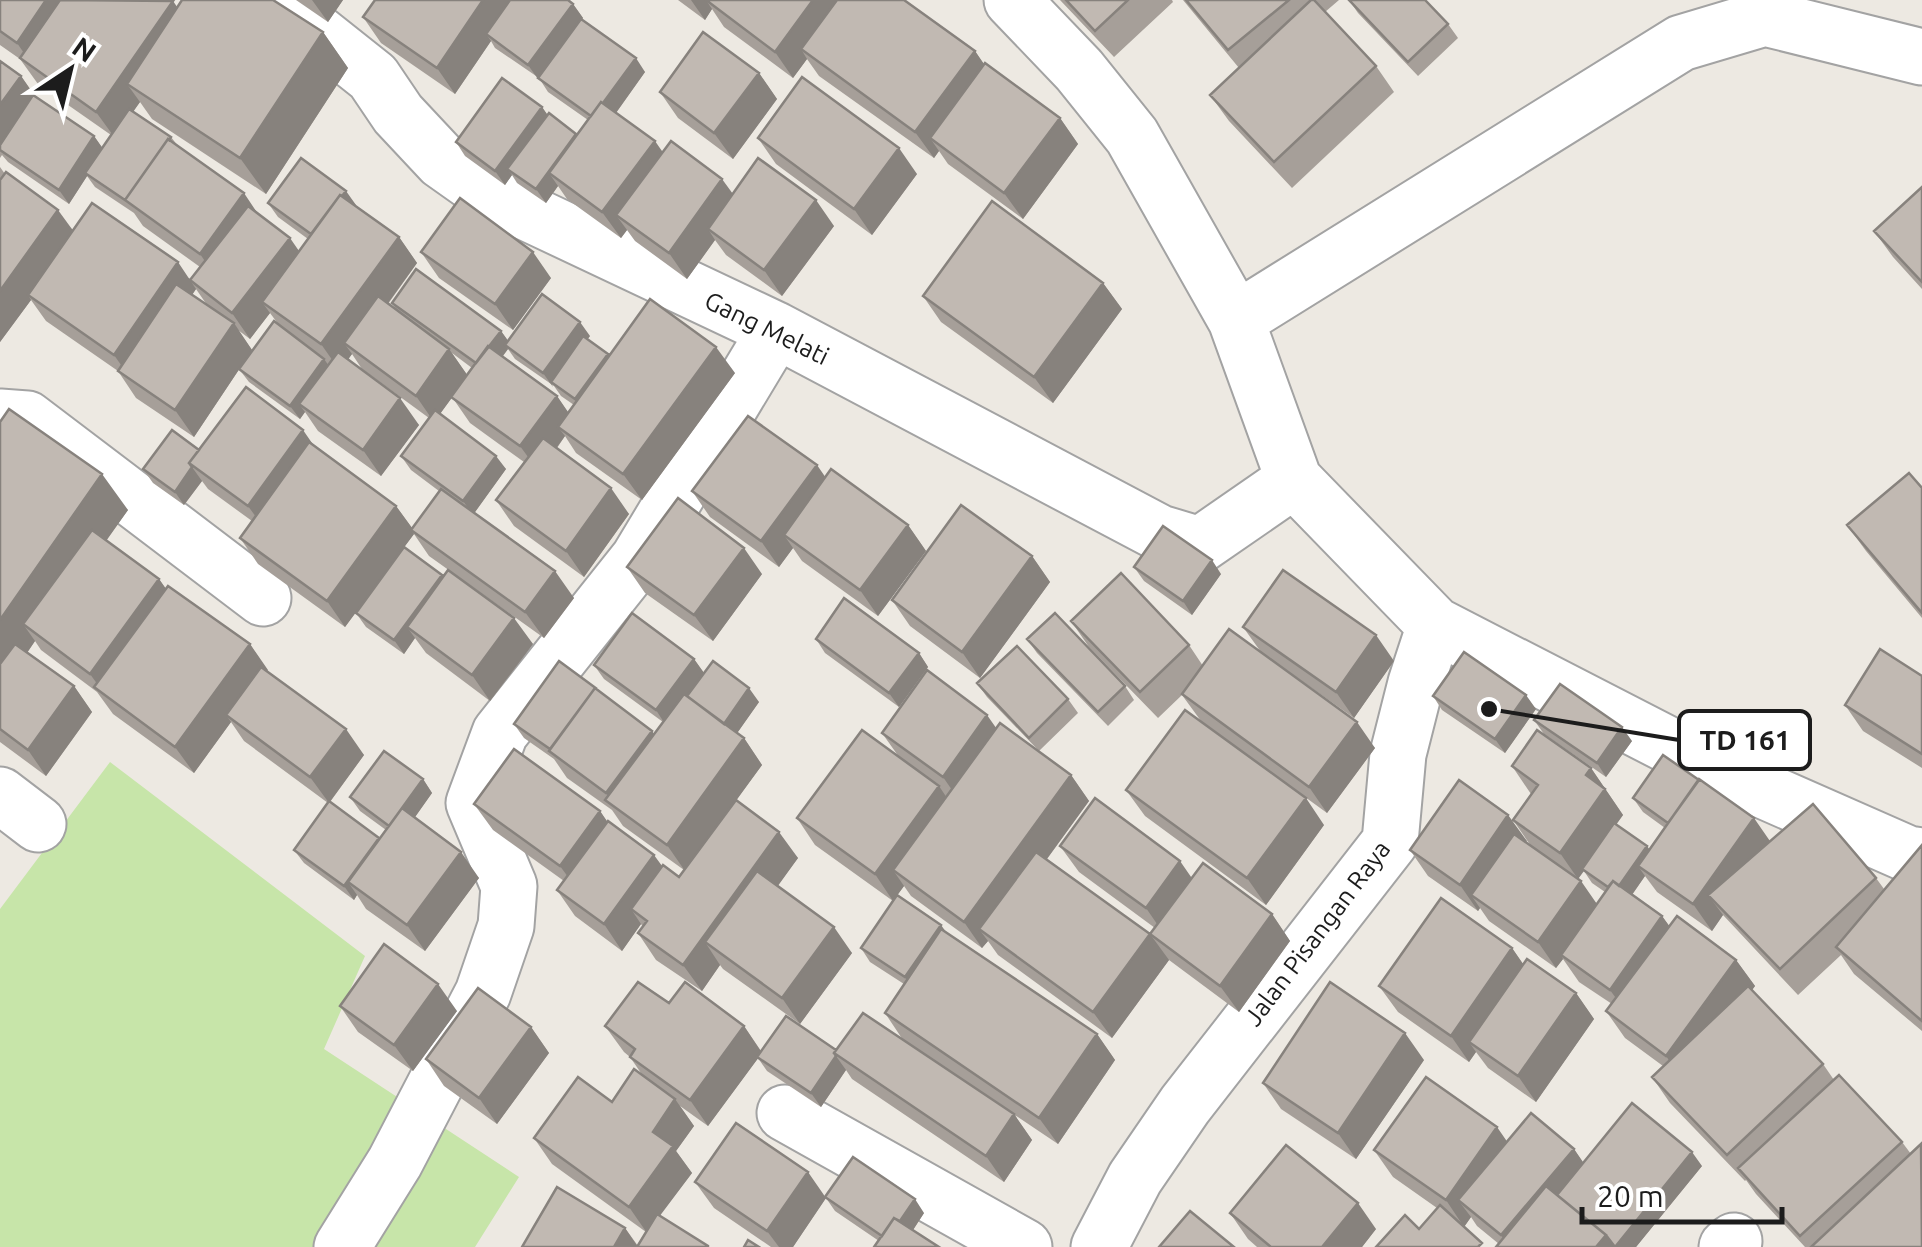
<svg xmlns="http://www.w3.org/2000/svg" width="1922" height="1247" viewBox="0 0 1922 1247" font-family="Ubuntu,sans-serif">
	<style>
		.grass { fill: #c7e5a9 }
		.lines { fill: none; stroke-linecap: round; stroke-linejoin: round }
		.minor-casing { stroke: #a3a3a3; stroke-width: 59 }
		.minor { stroke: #fff; stroke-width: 55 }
		.wall { fill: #a69f99; fill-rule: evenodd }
		.shaded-wall { fill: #87827d }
		.building { fill: #c1b9b2; stroke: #87827d; stroke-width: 2.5 }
		.labels { text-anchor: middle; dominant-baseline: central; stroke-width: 9; stroke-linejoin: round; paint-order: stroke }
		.street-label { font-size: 25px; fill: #1c1c1c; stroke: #fff }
		.leader { fill: none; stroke: #1c1c1c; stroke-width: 4 }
		.callout-dot { fill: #1c1c1c; stroke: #fff; stroke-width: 4 }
		.callout { fill: #fff; stroke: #1c1c1c; stroke-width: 4 }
		.callout-label { font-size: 28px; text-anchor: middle; font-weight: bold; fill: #1c1c1c }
	</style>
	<rect width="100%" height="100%" fill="#ede9e2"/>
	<path class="grass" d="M110 762 365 956 324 1049 519 1177 475 1247H0V909Z"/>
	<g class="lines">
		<g class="minor-casing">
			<path id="minor" d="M276 0 373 77 398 114 442 161 490 195 776 330 1160 533 1200 545 1294 480
				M1012 0 1079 70 1132 136 1236 320 1294 480 1435 625 1416 683 1398 754 1390 842 1185 1105 1135 1178 1099 1247
				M1236 320 1681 43 1765 18 1922 57
				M0 417 27 419 263 598
				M1435 625 1715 769 1908 854 1922 856
				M0 795 38 824
				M785 1113 1024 1247
				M342 1247 395 1162 483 993 506 926 509 886 474 803 500 733 639 558 776 330
				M1727 1247 1734 1241"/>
		</g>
		<use href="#minor" class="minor"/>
	</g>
	<path class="wall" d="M0 0 177 7 323 32 348 68 266 194 152 119 140 102 133 111 171 137 178 146 258 213 299 251 308 239 278 217 268 203 356 205 355 206 399 237 417 263 388 304 397 311 392 303 501 331 508 341 590 336 587 339 609 356 735 373 642 500 576 453 565 436 557 448 629 514 584 577 514 526 496 500 524 462 470 423 452 397 440 414 506 469 474 513 574 598 544 638 429 556 414 534 404 547 533 644 490 701 426 653 415 638 404 654 366 627 356 613 382 577 345 627 258 564 240 538 252 521 208 489 202 481 184 505 153 483 143 469 199 450 314 446 396 506 412 528 439 491 411 470 401 456 429 418 362 369 352 354 348 359 419 425 381 476 318 431 305 412 300 419 249 382 239 369 279 325 270 313 250 339 238 330 252 350 194 437 136 398 118 371 46 321 31 300 0 342V167L5 174 73 230 191 279 200 267 143 226 134 213 95 187 87 176 69 204 8 162 2 155 0 158V61L21 76 35 96 94 136 102 148 111 135 38 84 20 59 0 45ZM196 289 207 305 192 295ZM508 349 515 359 554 386 561 396 574 405 568 413 557 396 503 356ZM452 353 472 368 467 375Z
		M296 0H343L328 22Z
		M678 0H904L975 51 984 65 1060 118 1078 144 1023 219 948 164 939 151 934 158 819 76 807 59 793 78 724 27 712 9 705 20Z
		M1060 0H1172L1173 2 1114 57Z
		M1183 0H1339L1325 12 1376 66 1394 92 1292 188 1229 121 1210 95 1239 68Z
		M1349 0 1448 24 1458 38 1418 76 1358 13Z
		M573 4 583 18 582 19 645 72 616 113 663 152 733 194 834 226 782 296 726 255 715 240 687 279 635 241 627 230 621 238 567 199 558 186 546 203 517 183 512 175 505 185 465 156 456 142 542 107 547 115 577 135 588 120 548 92 539 78 495 48 491 41 455 94 381 43 363 17Z
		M759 73 777 99 733 159 678 118 660 92Z
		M758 138 917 174 872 235 776 164Z
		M1922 187V289L1893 257 1874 231Z
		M421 252 551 278 513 330 439 278Z
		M1103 283 1122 309 1053 403 941 322 923 296Z
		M0 422 128 510 106 540 159 579 166 589 250 644 267 671 364 755 330 802 380 838 386 830 360 811 350 797 423 779 432 793 414 818 479 878 425 951 366 909 357 895 354 900 304 863 294 850 328 803 244 741 231 722 194 773 113 714 97 692 41 650 35 641 27 653 74 686 92 712 46 776 0 742Z
		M825 478 908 525 926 551 878 616 802 561 793 548 779 567 710 517 692 491Z
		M1922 488V618L1866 551 1847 525Z
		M1032 556 1050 582 980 678 910 626 892 600Z
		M627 567 762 574 713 641 645 593Z
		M1134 567 1221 574 1192 615 1144 581Z
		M1071 621 1189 645 1203 666 1261 652 1243 627 1394 661 1354 718 1268 657 1375 748 1327 813 1201 721 1182 695 1158 718 1089 647Z
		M816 639 919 653 928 667 899 707 825 653Z
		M1027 639 1125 686 1134 700 1108 726 1037 653Z
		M694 659 704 673 759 702 737 733 744 738 762 765 736 800 798 858 777 886 852 953 800 1024 723 969 720 965 702 991 656 960 638 933 643 927 641 924 622 951 575 916 557 890 564 881 493 830 474 804 600 811 607 822 662 866 679 877 684 870 623 826 612 810 567 778 554 759 524 738 514 724 654 734 663 722 604 679 594 665Z
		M1922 676V768L1863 731 1845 705Z
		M977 683 1068 699 1078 713 1039 751 987 697Z
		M1433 696 1536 709 1505 753 1442 710Z
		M1534 720 1632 741 1606 777 1544 734Z
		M996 728 1071 775 1089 801 1047 859 1150 934 1169 960 1112 1038 998 955 988 941 982 948 911 896 904 886 893 901 815 845 797 818 899 757 882 733Z
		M1512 766 1591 768 1623 815 1616 824 1647 846 1650 850 1665 828 1643 812 1633 798 1770 841 1876 878 1884 889 1922 845V1031L1854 974 1841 955 1798 995 1723 915 1712 931 1657 892 1645 876 1632 895 1662 916 1669 926 1736 960 1755 986 1752 990 1823 1064 1834 1080 1902 1142 1911 1154 1922 1247H1805L1756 1194 1746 1180 1745 1181 1670 1103 1652 1077 1663 1066 1625 1038 1606 1011 1612 1004 1579 982 1563 959 1556 968 1489 921 1480 908 1478 911 1428 876 1410 850 1508 815 1526 842 1597 904 1605 892 1592 883 1584 871 1578 879 1531 846 1513 820 1531 794Z
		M1126 790 1324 825 1266 905 1145 816Z
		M1060 846 1192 878 1272 914 1290 941 1239 1012 1169 960 1150 934 1155 928 1079 872Z
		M947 933 1097 1034 1115 1060 1058 1144 903 1040 885 1013 904 984 870 962 861 948Z
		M1512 948 1523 964 1576 993 1594 1019 1536 1102 1488 1068 1476 1052 1469 1062 1398 1012 1379 986Z
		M669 1003 744 1026 761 1051 836 1050 1014 1114 1032 1140 1004 1182 852 1079 846 1070 821 1107 767 1071 758 1058 708 1126 680 1106 694 1126 676 1151 692 1173 659 1216 709 1247H522L625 1228 638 1246 646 1232 552 1164 534 1138 612 1102 643 1076 630 1057 624 1052 605 1026Z
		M340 1006 457 1011 413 1071 358 1032Z
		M531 1027 549 1053 497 1124 444 1086 426 1059Z
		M1424 1060 1356 1159 1281 1109 1263 1083Z
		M1507 1142 1574 1149 1583 1163 1702 1166 1636 1247H1496L1499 1244 1477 1226 1471 1217 1464 1227 1419 1229 1437 1208 1393 1177 1374 1150Z
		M695 1182 825 1197 924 1213 913 1230 879 1241 835 1211 826 1198 793 1247H771L714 1208Z
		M1230 1213 1376 1229 1362 1247H1257L1248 1239Z"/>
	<path class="shaded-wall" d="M46 0H83L35 69 17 43Z
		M312 0H343L328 22Z
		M483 0H519L486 34 491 41 455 94 437 68Z
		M691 0H719H706L712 9 705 20Z
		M813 0H850L801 49 807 59 793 78 775 52Z
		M173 1 191 27 127 84 140 102 115 138 96 112Z
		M573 4 583 18 538 79 528 65Z
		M323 32 348 68 266 194 240 158Z
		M975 51 993 77 930 138 939 151 934 158 915 132Z
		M636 58 645 72 603 131 593 117Z
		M759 73 777 99 733 159 714 133Z
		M21 76 39 102 0 150V105Z
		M542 107 552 121 507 169 512 175 505 185 495 171Z
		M1060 118 1078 144 1023 219 1004 193Z
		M576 134 549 173 558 186 546 203 536 189Z
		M94 136 104 150 69 204 59 190Z
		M655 141 673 167 616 215 627 230 621 238 602 212Z
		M899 148 917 174 872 235 854 209Z
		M722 179 741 205 708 229 715 240 687 279 669 253Z
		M346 191 356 205 323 250 313 236Z
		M244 193 262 220 218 280 200 254Z
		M816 200 834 226 782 296 764 270Z
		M58 210 77 236 28 295 31 300 0 342V291Z
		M399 237 417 263 354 350 344 343 352 354 340 371 321 344Z
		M290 238 308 264 262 302 270 313 250 339 232 313Z
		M533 252 551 278 513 330 495 304Z
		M178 262 196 289 133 382 114 355Z
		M1103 283 1122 309 1053 403 1034 377Z
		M580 322 590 336 554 385 551 382 553 387 543 373Z
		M234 323 252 350 194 437 175 410Z
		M501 331 511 345H505L508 349 486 378 477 364Z
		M716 347 735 373 642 500 623 474Z
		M449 349 468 376 434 422 416 396Z
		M608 354 618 367 584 413 575 399Z
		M324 359 334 373 299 404 305 412 300 419 290 406Z
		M557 396 575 422 558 427 565 436 539 472 520 446Z
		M400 398 419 425 381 476 363 450Z
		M303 430 321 456 267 532 248 506Z
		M496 456 506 469 473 515 463 501Z
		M817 465 835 491 784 535 793 548 779 567 761 541Z
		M192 467 202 481 184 505 175 492Z
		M102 474 128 510 39 636 23 624 35 641 5 685 0 678V620Z
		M611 488 629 514 584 577 566 551Z
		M396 506 415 532 411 530 414 534 345 627 327 601Z
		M908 525 926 551 878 616 860 590Z
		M744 548 762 574 713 641 694 615Z
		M1032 556 1050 582 980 678 962 652Z
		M1212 560 1221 574 1192 615 1183 601Z
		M555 571 574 598 544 638 525 612Z
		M442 575 452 589 407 627 415 638 404 654 394 640Z
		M159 579 178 606 106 696 90 674Z
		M514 618 533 644 490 701 472 675Z
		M1376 635 1394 661 1354 718 1336 692Z
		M250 644 268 670 232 720 226 715 231 722 194 773 175 747Z
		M919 653 928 667 899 707 889 693Z
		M694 659 704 673 665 724 656 710Z
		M74 686 92 712 46 776 28 750Z
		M749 688 759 702 733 739 723 725Z
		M1526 695 1536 709 1505 753 1495 739Z
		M987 715 1006 742 961 803 943 777Z
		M1357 722 1375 748 1327 813 1309 787Z
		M1622 727 1632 741 1606 777 1597 763Z
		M346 729 364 755 329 803 310 777Z
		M652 731 670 757 618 809 606 793Z
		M744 738 762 765 685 871 667 845Z
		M1591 768 1623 815 1578 879 1560 853 1586 775Z
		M1071 775 1089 801 990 937 979 929 988 941 982 948 964 922Z
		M423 779 432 793 399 840 389 826Z
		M939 786 957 813 893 870 904 886 893 901 875 874Z
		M1306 798 1324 825 1266 905 1247 878Z
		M600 811 618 837 579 892 560 866Z
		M1508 815 1527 841 1483 904 1471 895 1480 908 1478 911 1460 885Z
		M1754 818 1772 844 1708 895 1723 915 1712 931 1693 904Z
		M779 832 798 858 726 958 705 942 720 965 702 991 683 965Z
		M379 838 348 882 357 895 354 900 344 886Z
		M1647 846 1656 860 1638 866 1645 876 1624 906 1614 892Z
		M461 852 479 878 425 951 407 925Z
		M654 855 673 881 631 909 641 924 622 951 604 924Z
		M1180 861 1198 887 1164 934 1146 908Z
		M1581 881 1599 907 1561 955 1563 959 1556 968 1538 942Z
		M1272 914 1290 941 1239 1012 1220 986Z
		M1662 916 1681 942 1629 1016 1610 990Z
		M941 925 951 939 914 991 905 977Z
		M834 927 852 953 800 1024 782 998Z
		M1150 934 1169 960 1112 1038 1093 1012Z
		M1512 948 1530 974 1469 1042 1476 1052 1469 1062 1451 1036Z
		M1736 960 1755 986 1684 1082 1666 1056Z
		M438 984 457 1011 413 1071 394 1045Z
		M1576 993 1594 1019 1536 1102 1518 1076Z
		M744 1026 762 1053 708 1126 690 1100Z
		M531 1027 549 1053 497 1124 479 1098Z
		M1405 1033 1424 1060 1356 1159 1338 1133Z
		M1097 1034 1115 1060 1058 1144 1039 1118Z
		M836 1056 846 1070 821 1107 811 1093Z
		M675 1099 694 1126 676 1151 692 1173 647 1233 629 1207 653 1132Z
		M1014 1114 1032 1140 1004 1182 986 1156Z
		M1497 1127 1515 1153 1458 1200 1471 1217 1464 1227 1446 1200Z
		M1574 1149 1592 1175 1509 1247 1501 1235Z
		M1692 1152 1702 1166 1636 1247H1596L1606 1235Z
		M808 1172 826 1198 793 1247H779L767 1231Z
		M915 1199 924 1213 902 1247 888 1240Z
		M1358 1203 1376 1229 1362 1247H1322Z
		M625 1228 638 1247H614Z"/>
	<path class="building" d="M0 0H46L17 43 0 31Z
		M60 0 173 1 96 112 20 58Z
		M182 0H273L323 32 240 158 127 84Z
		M375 0H483L437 68 363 17Z
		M510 0H568L573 4 528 65 486 34Z
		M706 0H813L775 52Z
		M837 0H904L975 51 915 132 801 49Z
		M1066 0H1128L1095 31Z
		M1186 0H1289L1228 50Z
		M1311 0H1314L1376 66 1274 162 1210 95Z
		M1349 0H1425L1448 24 1408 62Z
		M581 19 636 58 603 103 601 102 591 116 538 78Z
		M703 32 759 73 714 133 660 92Z
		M0 61 21 76 0 105Z
		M985 63 1060 118 1004 193 930 138Z
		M802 77 899 148 854 209 758 138Z
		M502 78 542 107 495 171 456 142Z
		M33 95 94 136 59 190 0 150V145Z
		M601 102 655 141 602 212 549 173Z
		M129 109 171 137 169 140 168 139 125 200 85 173Z
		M549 113 576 134 536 189 507 169Z
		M168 139 244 193 200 254 125 200Z
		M671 141 722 179 669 253 616 215Z
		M301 158 346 191 342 196 340 195 311 234 268 203Z
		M758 158 816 200 764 270 708 229Z
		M6 172 58 210 0 291V180Z
		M1922 187V282L1874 231Z
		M340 195 399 237 321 344 262 302Z
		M460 198 533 252 495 304 421 252Z
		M992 201 1103 283 1034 377 923 296Z
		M92 203 178 262 114 355 28 295Z
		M248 206 290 238 232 313 190 280Z
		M416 269 501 331 476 363 392 303Z
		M176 284 234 323 175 410 118 371Z
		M542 294 580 322 543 373 505 345Z
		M378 296 449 349 416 396 344 343Z
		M650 299 716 347 623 474 558 427Z
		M274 321 324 359 290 406 239 369Z
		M583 336 608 354 575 399 551 382Z
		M488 346 557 396 520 446 451 397Z
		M338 352 400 398 363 450 299 404Z
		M246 387 303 430 248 506 189 463Z
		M9 409 102 474 0 620V422Z
		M435 410 496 456 463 501 401 456Z
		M748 416 817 465 761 541 692 491Z
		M172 430 199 450 189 463 192 467 175 492 143 469Z
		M543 438 611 488 566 551 496 500Z
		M309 442 396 506 327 601 240 538Z
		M831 469 908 525 860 590 784 535Z
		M1909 473 1922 488V613L1847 525Z
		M441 489 555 571 525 612 411 530Z
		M678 498 744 548 694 615 627 567Z
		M961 505 1032 556 962 652 892 600Z
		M1163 526 1212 560 1183 601 1134 567Z
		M92 530 159 579 90 674 23 624Z
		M404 547 442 575 394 640 356 613Z
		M448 570 514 618 472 675 407 627Z
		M1283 570 1376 635 1336 692 1243 627Z
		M1121 573 1189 645 1140 692 1071 621Z
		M168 586 250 644 175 747 94 687Z
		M844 598 919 653 889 693 816 639Z
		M632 613 694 659 656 710 594 665Z
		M1055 613 1125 686 1098 712 1027 639Z
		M1229 629 1357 722 1309 787 1182 694Z
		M15 644 74 686 28 750 0 729V664Z
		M1017 646 1068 699 1029 738 977 683Z
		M1880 649 1922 676V754L1845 705Z
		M1464 652 1526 695 1495 739 1433 696Z
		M559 661 597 689 595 688 550 749 514 724Z
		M713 661 749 688 724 724 687 696Z
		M261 667 346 729 310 777 226 715Z
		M927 670 987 715 943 777 882 733Z
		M1560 684 1622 727 1597 763 1534 720Z
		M595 688 652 731 606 793 549 751Z
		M684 694 744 738 667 845 605 800Z
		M1185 710 1306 798 1247 878 1126 790Z
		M1000 723 1071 775 964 922 893 870Z
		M862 730 939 786 875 874 797 818Z
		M1537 730 1591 768 1586 775 1605 789 1560 853 1513 820 1538 785 1512 766Z
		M514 749 600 811 560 866 474 804Z
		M384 751 423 779 389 826 350 797Z
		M1663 755 1699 780 1668 823 1633 798Z
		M1699 779 1754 818 1693 904 1638 866Z
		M1459 780 1508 815 1460 885 1410 850Z
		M1095 798 1180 861 1146 908 1060 846Z
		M736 800 779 832 683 965 638 933 647 921 631 909 663 865 679 877Z
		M329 801 379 838 344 886 294 850Z
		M1813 804 1876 878 1780 969 1708 895Z
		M402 808 461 852 407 925 348 882Z
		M608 821 654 855 604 924 557 890Z
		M1614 823 1647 846 1619 886 1613 881 1608 887 1582 869Z
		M1514 834 1581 881 1538 942 1471 895Z
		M1922 845V1021L1836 947Z
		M1036 852 1150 934 1093 1012 979 929Z
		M1203 863 1272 914 1220 986 1150 934Z
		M757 871 834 927 782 998 705 942Z
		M1613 881 1662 916 1610 990 1561 955Z
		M897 895 941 925 905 977 861 948Z
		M1441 898 1512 948 1451 1036 1379 986Z
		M1677 916 1736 960 1666 1056 1606 1011Z
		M941 929 1097 1034 1039 1118 885 1013Z
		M384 944 438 984 394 1045 340 1006Z
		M1527 959 1576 993 1518 1076 1469 1042Z
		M638 982 669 1003 685 982 744 1026 690 1100 630 1057 635 1049 605 1026Z
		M1330 982 1405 1033 1338 1133 1263 1083Z
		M1748 986 1823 1064 1727 1155 1652 1077Z
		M478 988 531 1027 479 1098 426 1059Z
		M863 1013 1014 1114 986 1156 834 1053Z
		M786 1016 836 1050 834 1053 836 1056 811 1093 757 1057Z
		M634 1069 675 1099 653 1132 673 1146 629 1207 534 1138 578 1077 612 1102Z
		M1839 1075 1902 1142 1800 1236 1738 1168Z
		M1426 1077 1497 1127 1446 1200 1374 1150Z
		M1632 1103 1692 1152 1615 1247 1606 1235 1557 1195Z
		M1531 1113 1574 1149 1501 1235 1458 1200Z
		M736 1123 808 1172 767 1231 695 1182Z
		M1921 1144 1922 1247H1811Z
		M1286 1145 1358 1203 1322 1247H1271L1230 1213Z
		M853 1157 915 1199 900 1221 894 1218 882 1236 825 1197Z
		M1546 1186 1606 1235 1596 1247H1496Z
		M557 1187 625 1228 614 1247H522Z
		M1440 1205 1482 1243 1478 1247H1376L1405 1215 1419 1229Z
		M1190 1211 1234 1247H1159Z
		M657 1214 708 1246V1247H637Z
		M894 1218 939 1247H874Z
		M748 1240 759 1247H744Z"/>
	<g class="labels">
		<g class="street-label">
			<text transform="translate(767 328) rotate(26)">Gang Melati</text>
			<text transform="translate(1317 933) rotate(-53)">Jalan Pisangan Raya</text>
		</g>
	</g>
	<path class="leader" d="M1489 709L1679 740"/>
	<circle class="callout-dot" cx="1489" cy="709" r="10"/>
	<rect class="callout" x="1679" y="711" width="131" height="58" rx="10"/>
	<g class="callout-label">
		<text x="1745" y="750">TD 161</text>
	</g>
	<g transform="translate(70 70) rotate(35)" stroke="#ffffff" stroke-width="8" paint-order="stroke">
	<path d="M0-8L18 38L0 25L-18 38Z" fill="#1c1c1c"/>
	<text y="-15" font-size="28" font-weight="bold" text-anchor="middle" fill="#1c1c1c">N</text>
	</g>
	<path d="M1582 1207v15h200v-15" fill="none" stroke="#1c1c1c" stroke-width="5"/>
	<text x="1597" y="1207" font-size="30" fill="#1c1c1c" stroke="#ffffff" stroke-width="8" paint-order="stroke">20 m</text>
</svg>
